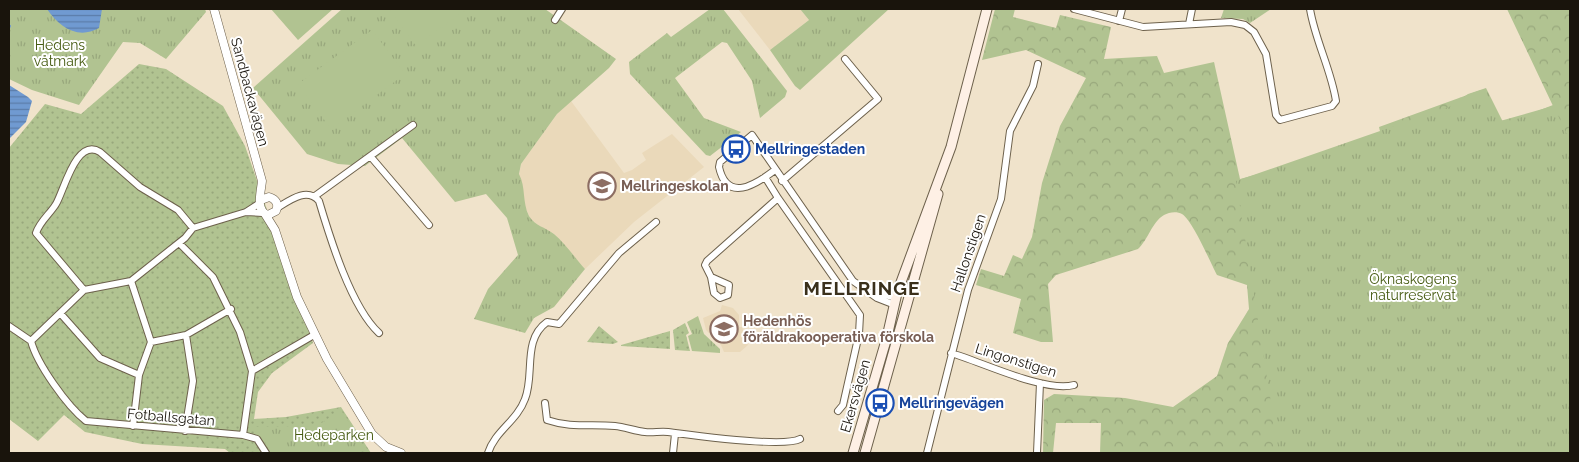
<svg xmlns="http://www.w3.org/2000/svg" width="1579" height="462" viewBox="0 0 1579 462" font-family="Raleway,sans-serif">
	<style>
		.built { fill: #ead9ba }
		.grass { fill: url(#grass-dots) }
		.forest { fill: url(#forest-crowns) }
		.park { fill: url(#park-tufts) }
		.pitch { fill: #b1c391 }
		.water { fill: url(#water-rules) }
		.lines { fill: none; stroke-linecap: round; stroke-linejoin: round }
		.stream { stroke: #709ad1; stroke-width: 2 }
		.minor-casing { stroke: #6d614c; stroke-width: 8 }
		.tertiary-casing { stroke: #6d614c; stroke-width: 9 }
		.secondary-casing { stroke: #6d614c; stroke-width: 11 }
		.minor { stroke: #fff; stroke-width: 6 }
		.tertiary { stroke: #fff; stroke-width: 8 }
		.secondary { stroke: #fef0e5; stroke-width: 9 }
		.labels { text-anchor: middle; dominant-baseline: central; stroke-width: 4; stroke-linejoin: round; paint-order: stroke }
		.park-label { font-size: 14px; fill: #455a10; stroke: #fff }
		.street-label { font-size: 14px; fill: #19140c; stroke: #fff }
		.transit-label { font-size: 14px; font-weight: bold; fill: #164399; stroke: #fff; text-anchor: start }
		.education-label { font-size: 14px; font-weight: bold; fill: #785e54; stroke: #fff; text-anchor: start }
		.district-label { font-size: 19px; font-weight: bold; letter-spacing: 1px; fill: #3a301c; stroke: #fff }
	</style>
	<defs>
		<pattern id="grass-dots" width="8" height="8" patternUnits="userSpaceOnUse" patternTransform="scale(1.25)"><rect width="8" height="8" fill="#b1c391"/><path d="M2 2h.1M6 6h.1" fill="none" stroke="#98a77c" stroke-width="1.8" stroke-linecap="round"/></pattern>
		<pattern id="forest-crowns" width="20" height="18" patternUnits="userSpaceOnUse" patternTransform="scale(1.25)"><rect width="20" height="18" fill="#b1c391"/><path d="M2 6a3 3 0 1 1 6 0M12 15a3 3 0 1 1 6 0" fill="none" stroke="#98a77c"/></pattern>
		<pattern id="park-tufts" width="24" height="20" patternUnits="userSpaceOnUse" patternTransform="scale(1.25)"><rect width="24" height="20" fill="#b1c391"/><path d="M3 7l-1-3M5 7V3M7 7l1-3M15 17l-1-3M17 17v-4M19 17l1-3" fill="none" stroke="#98a77c"/></pattern>
		<pattern id="water-rules" width="6" height="5" patternUnits="userSpaceOnUse" patternTransform="scale(1.25)"><rect width="6" height="5" fill="#709ad1"/><path d="M0 2.5h6" fill="none" stroke="#5b7ca8"/></pattern>
	</defs>
	<rect width="100%" height="100%" fill="#f0e3cb"/>
	<path class="built" d="M738 9H800L809 20 770 50Z
		M571 101 624 173 632 170 646 160 642 153 672 134 704 167 634 222 585 269 554 234 540 227 530 218 525 206 519 175 521 164 557 114Z
		M722 305 733 308 739 315V327H742L748 345 740 352H724L721 345 706 330 703 318 720 311Z"/>
	<path class="grass" d="M139 64 166 69 223 106 245 146 313 343 272 373 258 392 254 419 286 417 341 407 371 453H230L225 449 142 444 85 432 64 415 38 441 9 419V148L45 104 81 114Z
		M685 323 689 333 686 335 690 351 675 350 673 330Z
		M599 326 618 342 613 344 587 342Z
		M670 331V349L621 346V345Z"/>
	<path class="forest" d="M995 9H1015L1013 17 1056 28 1060 15 1111 27 1104 59 1157 56 1164 73 1214 62 1240 179 1382 140 1379 127 1481 90 1493 123 1553 106 1507 9H1570V453H1100L1101 423H1056L1053 453H1043L1044 400 1054 394 1125 398 1173 407 1217 376 1228 343 1249 309 1247 285 1217 275C1210 262 1193 221 1182 214 1177 211 1169 212 1164 215 1152 222 1148 240 1138 249L1056 275 1048 284 1053 342H1041L1013 333 1021 299 976 285 981 269 1004 276 1013 255 1022 259 1032 237 1042 183 1060 126 1086 78 1026 50 982 60Z"/>
	<path class="park" d="M9 9H205L206 12 166 59 140 43 123 42 79 105 32 90 9 79Z
		M342 9H545L616 59 609 68 557 114 521 164 519 174C526 187 522 202 529 216 535 226 545 227 554 234 565 243 575 258 585 269L554 307 534 318 525 333 474 319 488 289 518 255 507 218 486 194 455 202 402 138 365 166 338 164 307 154 253 88Z
		M710 9H723L787 91 785 97 760 118 752 81 727 43 722 42 675 78 704 118 741 132 710 156 706 155 630 74 629 62 667 33 671 37Z
		M800 9H889L800 90 795 86 770 50 809 20Z
		M1224 9H1271L1250 23 1243 19 1221 18Z
		M1486 88 1504 124 1553 105 1570 141V453H1279L1236 181 1449 107 1468 94Z
		M698 316 704 334 720 349V353L692 351 688 336 692 334 687 322Z
		M341 410 365 448 358 453H271L255 427 317 426Z"/>
	<path class="pitch" d="M271 9H333L298 40Z
		M391 9H467L416 46 390 10Z
		M372 30 405 74 331 129 298 84Z"/>
	<path class="water" d="M47 9H102L99 28C78 40 59 27 47 9Z
		M9 85 28 97 32 101 26 122 9 139Z"/>
	<g class="lines">
		<path class="stream" d="M9 28 10 26"/>
		<g class="minor-casing">
			<path id="minor" d="M1074 9 1143 27 1231 22 1245 25 1254 32 1266 54 1276 115 1280 120 1332 106 1336 101C1331 69 1315 40 1310 9
				M555 20 562 9
				M1119 21 1122 9
				M1189 24 1192 9
				M371 157 429 225
				M775 170C755 185 727 203 719 167L720 162 752 135 853 281 877 298 895 305
				M765 177 778 198
				M782 181 878 99 845 59
				M315 196 413 125
				M277 208C290 200 307 187 319 201 330 238 351 307 379 333
				M246 212 263 213
				M179 243 213 277 240 332 252 371
				M711 277 729 285 728 295 720 298 714 293 711 277 705 265 707 261 778 198 860 315 859 334 843 405 838 411
				M131 281 151 342 139 375 133 426
				M84 290 36 233C40 221 50 214 56 204 64 191 76 137 100 152L140 187 178 210 193 228
				M872 293H879L896 298
				M60 313 100 358 139 375
				M9 326 31 341C37 364 67 406 86 421L243 435 252 371 314 335
				M31 341 84 290 131 281 185 238 193 228 246 212 260 203
				M151 342 186 335 231 309
				M951 353C982 362 1045 393 1074 385
				M545 403 547 420C570 428 592 424 615 426 625 427 635 431 645 432 653 433 660 431 668 432 691 435 783 448 800 439
				M185 431 193 381 186 335
				M243 435 257 439 266 453
				M488 453C495 431 517 421 525 399 535 374 522 340 547 322L559 324 619 253 656 222
				M673 453 675 434
				M927 453 968 290 1001 199 1010 131 1033 86 1038 64
				M1037 453 1040 383"/>
		</g>
		<g class="tertiary-casing">
			<path id="tertiary" d="M214 9 262 181C261 192 255 211 268 215L276 211C279 204 276 199 269 197L261 200
				M265 214 275 230 297 297 327 359 372 434 386 447 401 453"/>
		</g>
		<g class="secondary-casing">
			<path id="secondary" d="M853 453 887 337 897 293 951 147 987 9
				M865 453 938 194"/>
		</g>
		<use href="#minor" class="minor"/>
		<use href="#tertiary" class="tertiary"/>
		<use href="#secondary" class="secondary"/>
	</g>
	<defs>
		<g id="bus-ring" transform="scale(1.4375)"><circle r="9.5" fill="#fff" stroke="#1a4fb4" stroke-width="1.5"/><path d="M-5-6H5V4H4V6H2V4H-2V6H-4V4H-5ZM-3.5-4V0h7V-4ZM-3.5 1.2v1.5H-2V1.2ZM2 1.2v1.5H3.5V1.2Z" fill="#1a4fb4"/></g>
		<g id="school-ring" transform="scale(1.4375)"><circle r="9.5" fill="#fff" stroke="#8d6e63" stroke-width="1.5"/><path d="M0-5L7-2L0 1L-7-2ZM-4 1L0 2.5L4 1V4Q0 6-4 4Z" fill="#8d6e63"/></g>
	</defs>
	<g fill-rule="evenodd">
		<use href="#bus-ring" x="736" y="149"/>
		<use href="#school-ring" x="602" y="186"/>
		<use href="#school-ring" x="724" y="329"/>
		<use href="#bus-ring" x="880" y="403"/>
	</g>
	<g class="labels">
		<g class="park-label">
			<text x="60" y="45">Hedens<tspan x="60" dy="16">våtmark</tspan></text>
			<text x="1413" y="279">Öknaskogens<tspan x="1413" dy="16">naturreservat</tspan></text>
			<text x="334" y="435">Hedeparken</text>
		</g>
		<g class="street-label">
			<text transform="translate(250 92) rotate(75)">Sandbackavägen</text>
			<text transform="translate(968 253) rotate(-71)">Hallonstigen</text>
			<text transform="translate(1016 360) rotate(17)">Lingonstigen</text>
			<text transform="translate(855 396) rotate(-74)">Ekersvägen</text>
			<text transform="translate(171 417) rotate(5)">Fotballsgatan</text>
		</g>
		<g class="transit-label">
			<text x="755" y="149">Mellringestaden</text>
			<text x="899" y="403">Mellringevägen</text>
		</g>
		<g class="education-label">
			<text x="621" y="186">Mellringeskolan</text>
			<text x="743" y="321">Hedenhös<tspan x="743" dy="16">föräldrakooperativa förskola</tspan></text>
		</g>
		<g class="district-label">
			<text x="862" y="288">MELLRINGE</text>
		</g>
	</g>
	<rect width="1579" height="462" fill="none" stroke="#19140c" stroke-width="20"/>
</svg>
